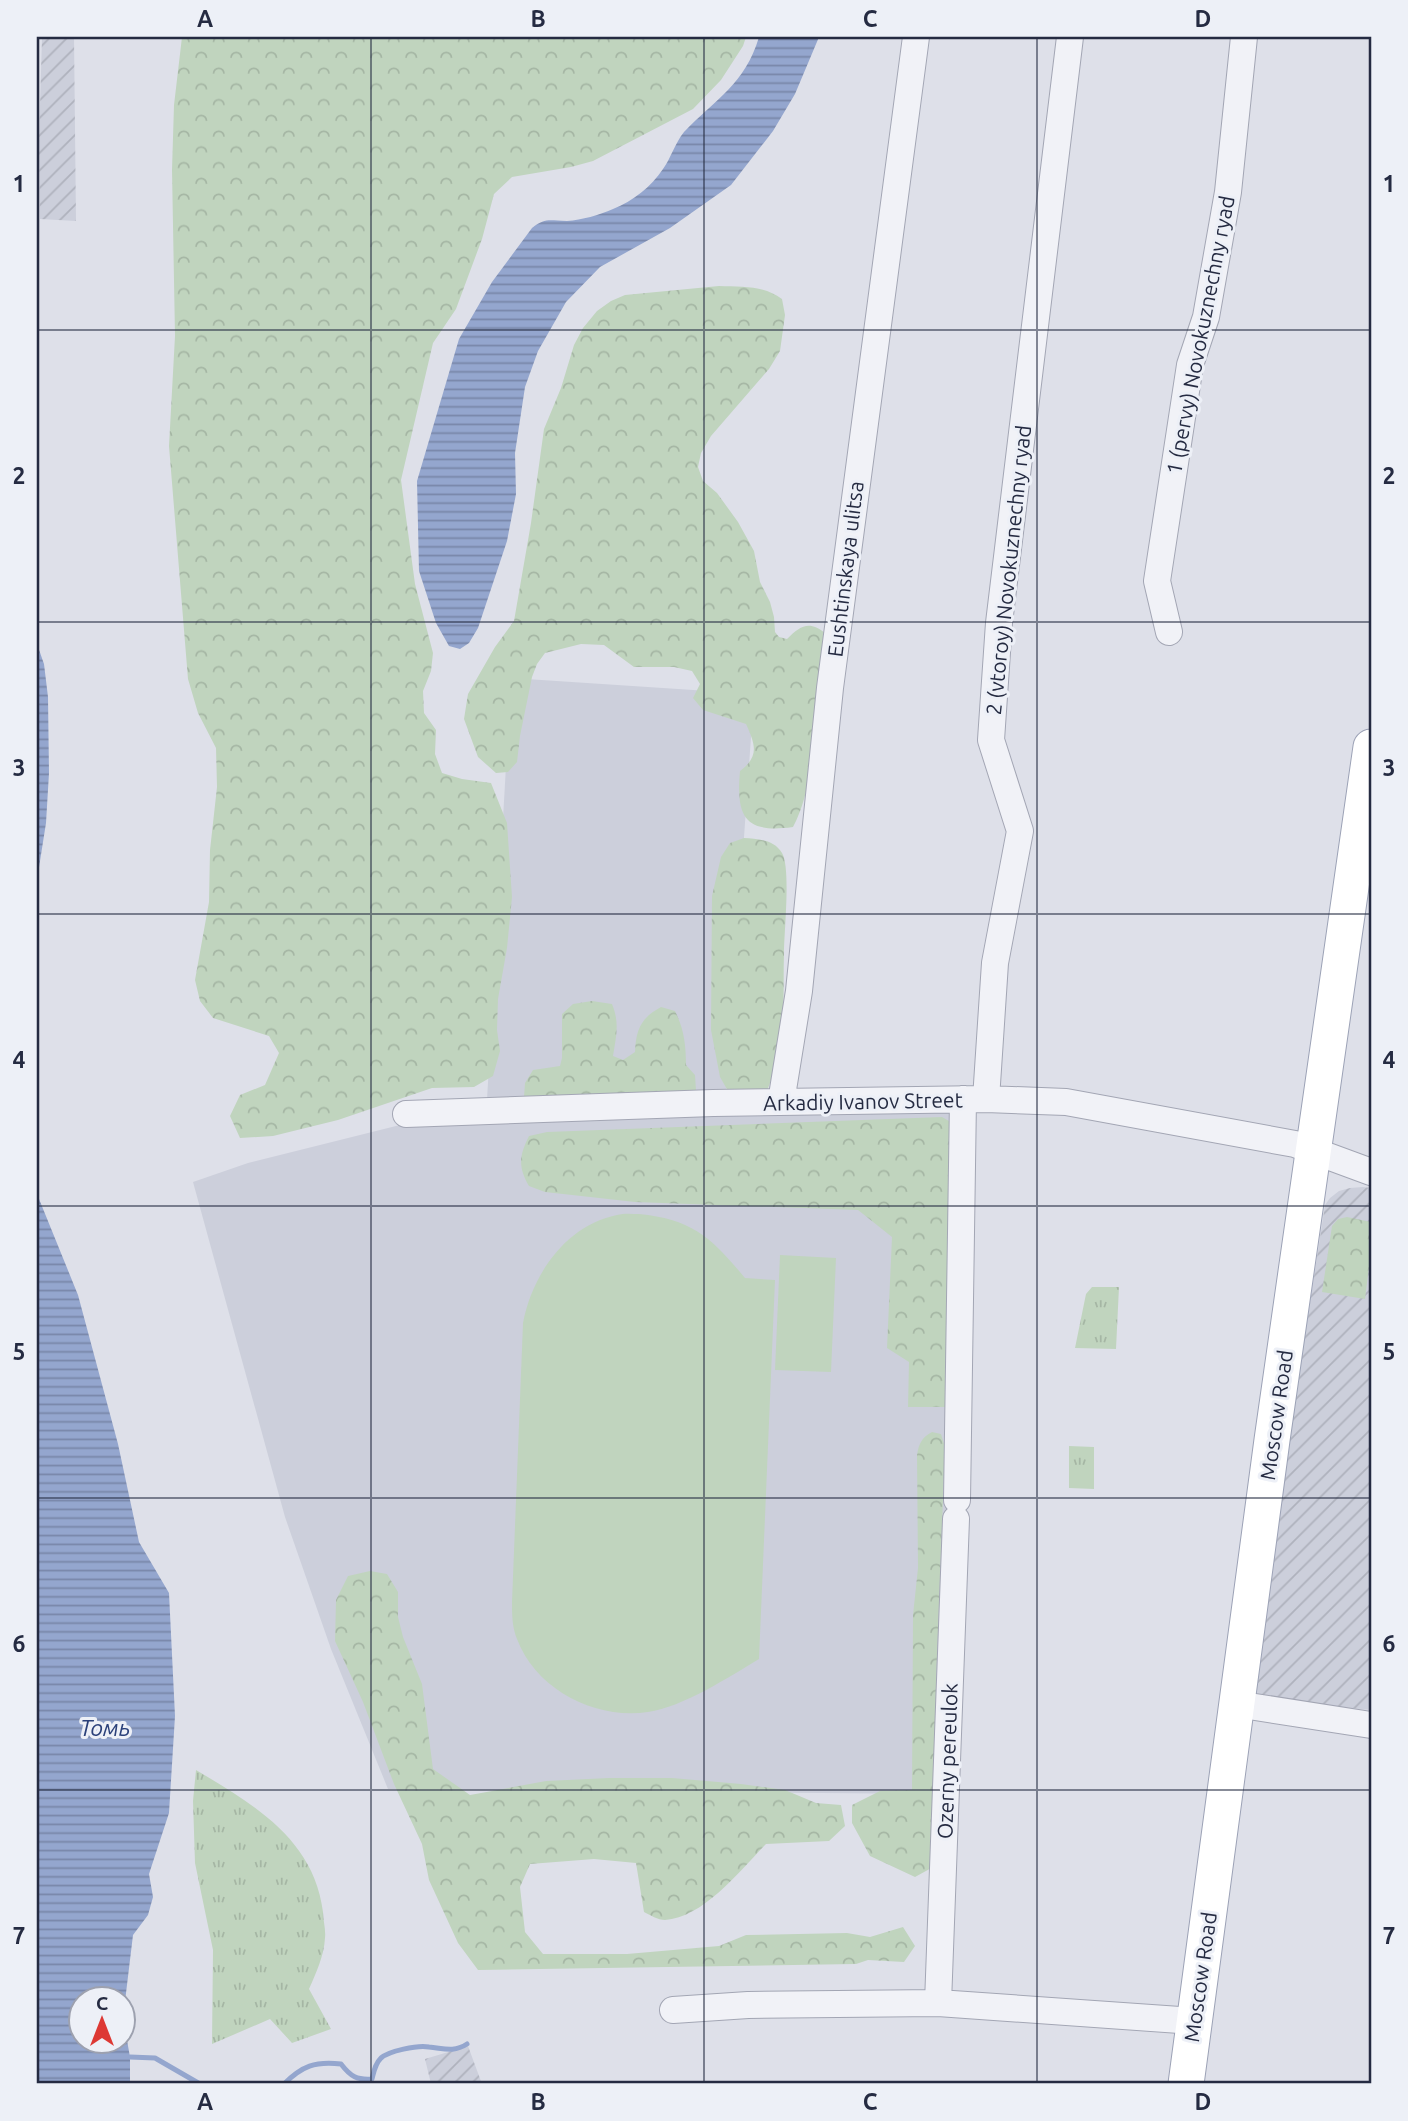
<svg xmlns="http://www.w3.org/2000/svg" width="1408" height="2121" viewBox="0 0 1408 2121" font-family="Ubuntu,sans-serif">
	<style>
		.built { fill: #cccfdb }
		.industrial { fill: url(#industrial-furrows) }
		.grass { fill: url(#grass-tufts) }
		.forest { fill: url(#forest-crowns) }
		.pitch { fill: #c0d4be }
		.water { fill: url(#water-rules); fill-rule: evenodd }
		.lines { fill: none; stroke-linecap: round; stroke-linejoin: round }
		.stream { stroke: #94a6ce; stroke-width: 5 }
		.minor-casing { stroke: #a3a6b4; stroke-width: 28 }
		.major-casing { stroke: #9ca2b6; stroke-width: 37 }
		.minor { stroke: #f1f2f7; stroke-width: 26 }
		.major { stroke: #fff; stroke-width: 35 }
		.grid { fill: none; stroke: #252b42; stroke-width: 2; stroke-opacity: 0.55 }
		.labels { text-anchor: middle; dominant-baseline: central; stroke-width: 6; stroke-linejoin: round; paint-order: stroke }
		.street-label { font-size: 21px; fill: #252b42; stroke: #edf0f7 }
		.water-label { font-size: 23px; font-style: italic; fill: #2b417a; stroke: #edf0f7 }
		.neatline { fill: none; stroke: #252b42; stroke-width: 2.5 }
		.grid-label { font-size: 23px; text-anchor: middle; font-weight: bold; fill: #252b42 }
	</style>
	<defs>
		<pattern id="industrial-furrows" width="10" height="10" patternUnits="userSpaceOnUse" patternTransform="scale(1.75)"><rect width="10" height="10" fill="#cccfdb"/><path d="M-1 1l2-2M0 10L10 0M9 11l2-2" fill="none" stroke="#afb2bd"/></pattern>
		<pattern id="grass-tufts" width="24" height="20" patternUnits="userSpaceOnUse" patternTransform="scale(1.75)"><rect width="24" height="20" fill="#c0d4be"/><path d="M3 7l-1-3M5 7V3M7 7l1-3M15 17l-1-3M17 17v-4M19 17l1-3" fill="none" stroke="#a5b6a4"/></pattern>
		<pattern id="forest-crowns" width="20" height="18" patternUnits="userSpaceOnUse" patternTransform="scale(1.75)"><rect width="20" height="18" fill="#c0d4be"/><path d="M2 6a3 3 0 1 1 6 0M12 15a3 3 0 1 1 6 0" fill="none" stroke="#a5b6a4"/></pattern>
		<pattern id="water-rules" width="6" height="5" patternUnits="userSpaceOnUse" patternTransform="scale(1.75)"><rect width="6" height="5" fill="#94a6ce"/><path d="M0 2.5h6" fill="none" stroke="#7987a9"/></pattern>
	</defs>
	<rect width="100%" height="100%" fill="#dee0e9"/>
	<path class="built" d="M511 678 754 694 726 1095 487 1100Z
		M957 1108 940 1794 388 1789 331 1649 285 1517 193 1182 248 1163 396 1126 446 1121Z"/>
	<path class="industrial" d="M42 37H74L76 221 40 219 39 141Z
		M1363 1187 1371 1188V1710L1311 1704 1250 1694 1325 1205 1330 1198 1339 1191 1350 1188Z
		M468 2046 482 2084H431L425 2059Z"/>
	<path class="grass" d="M1092 1287H1119L1116 1349 1075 1348 1086 1294Z
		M1069 1446 1094 1447V1489L1069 1488Z
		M196 1770C253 1804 314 1839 323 1912 323 1920 326 1930 325 1938 324 1956 316 1973 309 1989L331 2029 292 2043 270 2019 212 2044 213 1950 195 1863 193 1801Z"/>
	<path class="forest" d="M182 37H746L743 46 721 80 693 109 593 161 571 167 512 177 494 194 482 239 456 309 433 343 401 480 415 584 433 653 431 671 423 691 424 713 436 730 435 754 442 773 462 779 491 783 507 823 512 897 507 948 498 999 497 1030 500 1051 493 1076 474 1087 432 1088 338 1120 273 1136 240 1138 230 1116 240 1095 265 1085 279 1053 269 1036 213 1018 200 1001 195 980 209 902 210 850 217 787 216 748 198 713 188 679 169 446 175 336 172 170 174 105Z
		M719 286C742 287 763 285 782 299L785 315 780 351 769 369 711 436 701 453 698 467 703 481 717 493 738 522 754 551 760 582 770 602 774 617 775 632 779 637 787 639C800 626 809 620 825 633 819 687 818 781 793 827 744 834 736 816 740 771 760 756 755 744 746 724L703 710 693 698 700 684 692 671 674 667H634L604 645 581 644 545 653 537 664 532 677 520 736 517 762 508 772 496 773 478 757 464 719 468 694 495 647 514 621 531 523 544 429 561 388 574 345 583 328 597 311 611 301 625 295Z
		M744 838C757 839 774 839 782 853 791 868 784 932 784 954 783 979 785 1004 781 1029 778 1049 775 1072 767 1091H728L720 1077 711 1030 712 896 721 857 730 843Z
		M592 1001 612 1004C620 1023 616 1037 613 1056L623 1060 635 1052C636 1029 641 1018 661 1007L675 1011C684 1029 686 1045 686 1065L695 1075 696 1090 687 1098 524 1097 525 1083 533 1070 560 1066 562 1058V1014L573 1004Z
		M942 1117 949 1121 953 1131 945 1407H908L909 1362 887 1348 892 1237 858 1210 635 1202 545 1192 529 1186C518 1167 519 1156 529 1136L547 1132Z
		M1347 1217 1371 1222V1251L1365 1299 1322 1292 1332 1226 1338 1219Z
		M932 1432 941 1434 945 1447 936 1684 935 1866 915 1877 870 1856 852 1823V1805L880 1791 912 1790 913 1615 918 1568 917 1455C919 1444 921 1438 932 1432Z
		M370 1571 387 1574 398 1592V1617L403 1637 422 1684 433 1769 470 1795 546 1781 609 1778H672L741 1784 785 1790 816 1803 841 1805 845 1826 829 1841 766 1844C740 1871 703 1918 665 1920 658 1920 650 1915 644 1912L636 1863 594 1859 530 1864 520 1887 525 1932 543 1954H627L719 1946 746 1935 847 1933 870 1937 903 1927 915 1946 904 1962 868 1960 856 1964 478 1970 458 1943 429 1880 422 1844 394 1784 363 1702 335 1641 336 1600 348 1576Z"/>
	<path class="pitch" d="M639 1214C692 1219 712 1238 745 1278L775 1280 759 1659C729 1677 683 1707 648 1712 596 1720 536 1690 517 1639 512 1627 512 1614 512 1602L523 1323C532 1275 566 1225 617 1215 624 1213 632 1214 639 1214Z
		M780 1255 836 1258 831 1372 775 1370Z"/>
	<path class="water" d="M759 37H819L795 94 773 131 731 185 670 228 600 267 566 302 538 351 525 387 515 453 516 494 507 541 478 628 469 643 460 649 449 646 436 623 419 571 417 481 459 339 492 282 532 228C546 217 550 221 567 221 582 220 599 215 613 209 633 201 651 187 663 169 671 158 675 143 684 132 716 99 745 84 759 37Z
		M37 644 44 664 48 697 49 773 46 823 37 880Z
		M37 1194 78 1295 118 1444 139 1542 169 1593 175 1716 169 1813 149 1874 153 1897 148 1915 133 1935 123 2018 130 2057V2084H37ZM80 1998H122V2040H80Z"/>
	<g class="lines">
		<path class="stream" d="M130 2057 155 2058 200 2084
			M284 2084C302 2066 315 2061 341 2064 351 2077 357 2080 372 2079 374 2071 375 2064 381 2058 389 2051 417 2045 429 2047 443 2048 453 2053 467 2044"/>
		<g class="minor-casing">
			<path id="minor" d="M1169 632 1157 581 1190 365 1206 317 1228 192 1244 37
				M986 1099 995 963 1020 831 991 740 999 623 1070 37
				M781 1102 799 991 830 688 916 37
				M406 1114 713 1103 986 1099 1066 1102 1295 1144 1371 1172
				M957 1500 963 1099
				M1236 1704 1371 1725
				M938 2003 956 1519
				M673 2010 748 2005 938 2003 1194 2021"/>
		</g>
		<g class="major-casing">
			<path id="major" d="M1186 2084 1272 1440 1371 747"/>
		</g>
		<use href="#minor" class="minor"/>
		<use href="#major" class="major"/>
	</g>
	<path class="grid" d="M371 37V2084M704 37V2084M1037 37V2084M37 330H1371M37 622H1371M37 914H1371M37 1206H1371M37 1498H1371M37 1790H1371"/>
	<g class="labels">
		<g class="street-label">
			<text transform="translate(1200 335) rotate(-79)">1 (pervy) Novokuznechny ryad</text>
			<text transform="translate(845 569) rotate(-83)">Eushtinskaya ulitsa</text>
			<text transform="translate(1008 570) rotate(-84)">2 (vtoroy) Novokuznechny ryad</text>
			<text transform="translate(863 1101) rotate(-1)">Arkadiy Ivanov Street</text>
			<text transform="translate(1276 1415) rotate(-82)">Moscow Road</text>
			<text transform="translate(947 1761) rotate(-88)">Ozerny pereulok</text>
			<text transform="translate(1200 1977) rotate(-82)">Moscow Road</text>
		</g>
		<g class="water-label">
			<text x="105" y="1727">Томь</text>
		</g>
	</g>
	<rect width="1408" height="2121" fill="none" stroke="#edf0f7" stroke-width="77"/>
	<g transform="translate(102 2020)"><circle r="33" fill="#edf0f7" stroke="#9da1af" stroke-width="2"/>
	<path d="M0-5L12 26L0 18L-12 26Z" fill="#dd3834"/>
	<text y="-10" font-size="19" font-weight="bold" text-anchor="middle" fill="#252b42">С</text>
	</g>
	<rect x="38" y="38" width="1332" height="2044" class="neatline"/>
	<g class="grid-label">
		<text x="205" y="27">A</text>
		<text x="538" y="27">B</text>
		<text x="870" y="27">C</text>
		<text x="1203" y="27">D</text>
		<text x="19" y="192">1</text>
		<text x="1389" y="192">1</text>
		<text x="19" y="484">2</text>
		<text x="1389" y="484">2</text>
		<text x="19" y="776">3</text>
		<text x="1389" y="776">3</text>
		<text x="19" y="1068">4</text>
		<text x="1389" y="1068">4</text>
		<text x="19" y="1360">5</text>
		<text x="1389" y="1360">5</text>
		<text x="19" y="1652">6</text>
		<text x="1389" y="1652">6</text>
		<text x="19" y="1944">7</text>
		<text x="1389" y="1944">7</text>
		<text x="205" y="2110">A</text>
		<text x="538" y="2110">B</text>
		<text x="870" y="2110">C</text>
		<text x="1203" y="2110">D</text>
	</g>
</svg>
